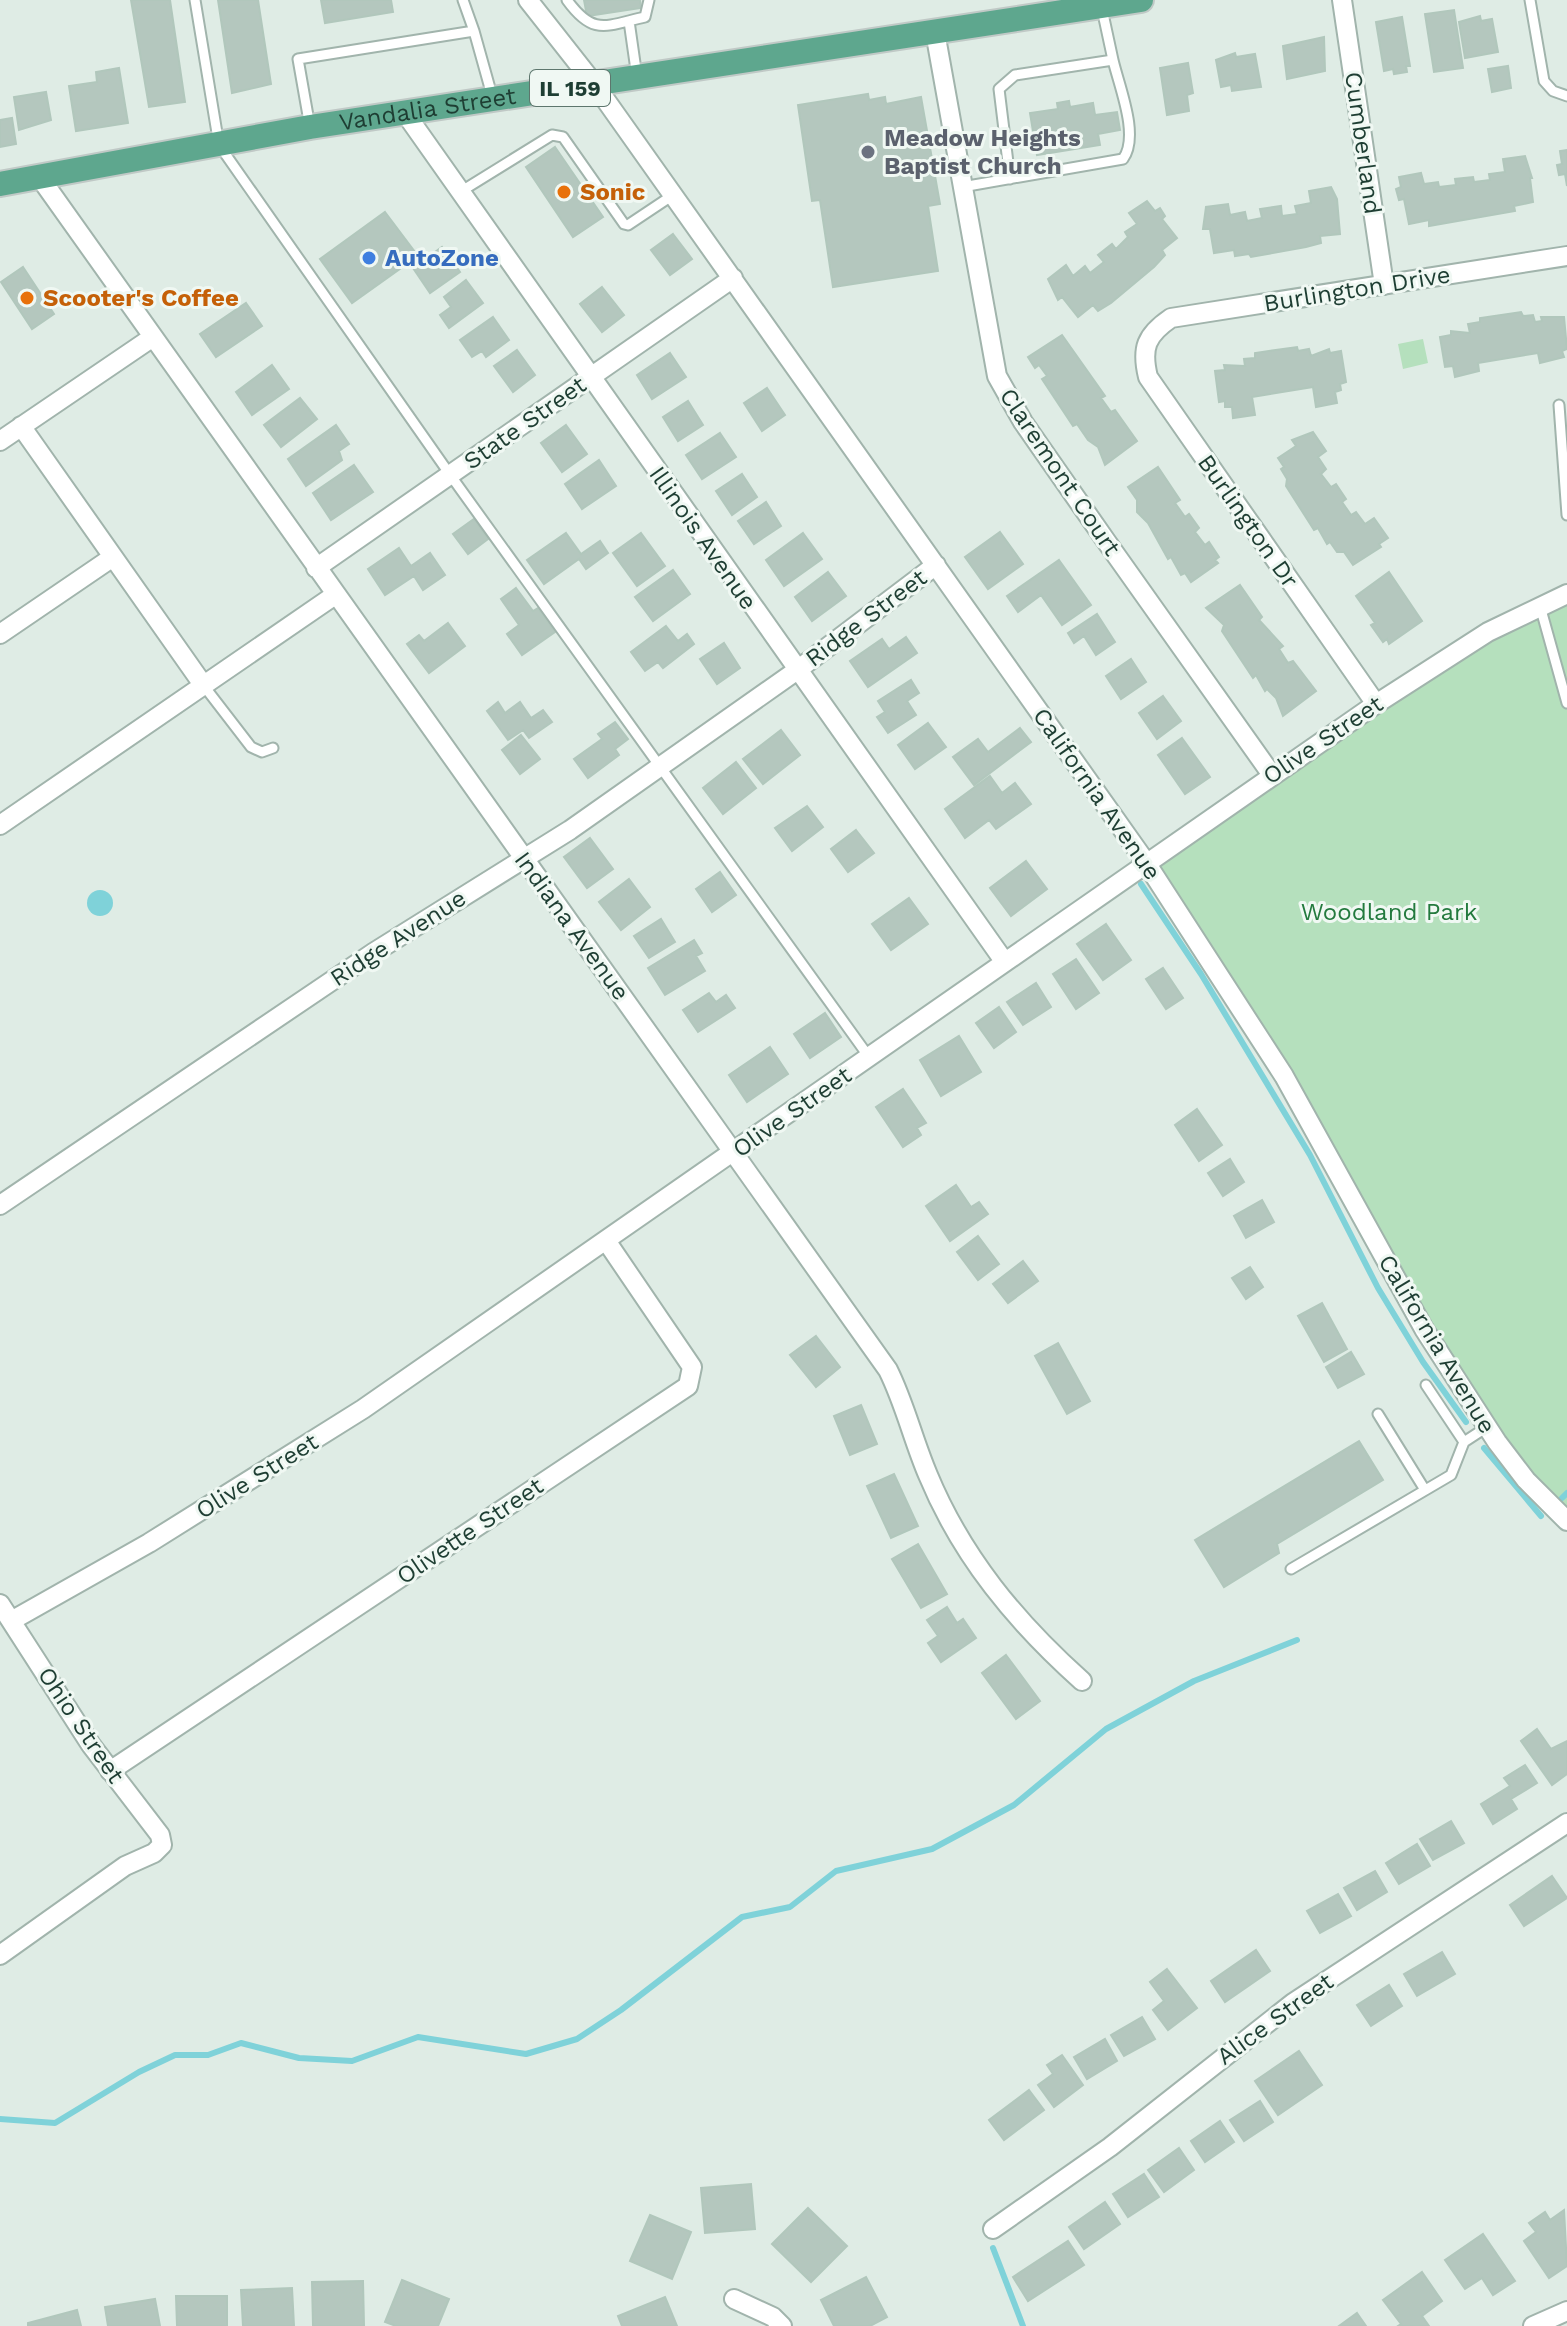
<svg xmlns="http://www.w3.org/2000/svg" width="1567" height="2326" viewBox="0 0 1567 2326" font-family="'Work Sans',sans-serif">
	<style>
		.green { fill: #b5e0bd }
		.water { fill: #7fd2d9 }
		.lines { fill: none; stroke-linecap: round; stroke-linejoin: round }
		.stream { stroke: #7fd2d9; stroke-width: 6 }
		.building { fill: #b4c7be; stroke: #b1c7bc; stroke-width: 2 }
		.service-casing { stroke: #a1b4ac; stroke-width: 13 }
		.minor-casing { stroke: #a1b4ac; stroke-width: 22 }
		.primary-casing { stroke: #c0c9c6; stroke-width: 28 }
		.service { stroke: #fff; stroke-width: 9 }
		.minor { stroke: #fff; stroke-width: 18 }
		.primary { stroke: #5ea78e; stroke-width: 24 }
		.worship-dot { fill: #6b7280; stroke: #f0f8f3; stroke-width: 3 }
		.food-dot { fill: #e8710a; stroke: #f0f8f3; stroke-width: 3 }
		.shop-dot { fill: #3f7fe0; stroke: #f0f8f3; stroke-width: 3 }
		.labels { text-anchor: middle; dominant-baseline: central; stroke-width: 6; stroke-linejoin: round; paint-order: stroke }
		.shield { fill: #f0f8f3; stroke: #5d766d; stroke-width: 2 }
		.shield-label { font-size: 22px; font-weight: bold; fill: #1e3e33 }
		.street-label { font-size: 24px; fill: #1e3e33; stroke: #f0f8f3 }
		.worship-label { font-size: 24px; font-weight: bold; fill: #5b616d; stroke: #f0f8f3; text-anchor: start }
		.food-label { font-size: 24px; font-weight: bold; fill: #c56008; stroke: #f0f8f3; text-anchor: start }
		.shop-label { font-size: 24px; font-weight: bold; fill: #366cbe; stroke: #f0f8f3; text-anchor: start }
		.park-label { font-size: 24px; fill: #237a3e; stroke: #f0f8f3 }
	</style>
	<rect width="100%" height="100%" fill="#dfece5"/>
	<path class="green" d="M1423 339 1428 363 1403 369 1398 344Z
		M1567 598V1519L1450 1368 1145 861 1488 632Z"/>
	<path class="water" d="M87 903a13 13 0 1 1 26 0a13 13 0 1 1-26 0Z"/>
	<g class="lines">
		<path class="stream" d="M1141 884 1201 974 1310 1155 1378 1288 1423 1362 1466 1422
			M1484 1448 1541 1516
			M1562 1498 1567 1493
			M0 2119 55 2123 139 2072 175 2055H208L241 2043 299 2058 352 2061 418 2037 526 2054 577 2039 621 2010 742 1917 790 1907 836 1871 932 1849 1014 1805 1106 1729 1194 1681 1297 1640
			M993 2248 1023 2326"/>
	</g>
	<path class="building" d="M131 0H170L185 102 149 107Z
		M218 0H258L271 84 232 93Z
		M321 0H391L393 12 325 23Z
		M584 0H640L641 8 587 16Z
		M1454 10 1463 68 1434 72 1425 14Z
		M1480 16 1481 21 1492 19 1498 52 1465 58 1459 22Z
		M1402 17 1410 66H1406L1407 72 1394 74 1393 69 1384 71 1376 22Z
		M1324 37 1325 71 1287 79 1283 46Z
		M1235 53 1236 57 1255 54 1261 87 1232 91 1231 85 1221 87 1216 60Z
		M1188 63 1193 93 1187 95 1189 111 1167 115 1160 68Z
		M1508 66 1511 88 1492 92 1488 69Z
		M119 68 128 123 76 131 69 86 97 82 96 72Z
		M46 92 51 120 19 130 14 97Z
		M868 94 869 100 885 97 886 104 921 97 940 204 928 206 938 271 833 287 820 200 812 201 798 105Z
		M1069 101 1070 107 1093 103 1095 115 1117 112 1120 130 1098 134 1100 145 1037 155 1030 113 1058 109 1057 103Z
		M12 118 16 144 0 147V120Z
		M555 147 603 217 573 237 526 167Z
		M1567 150V186L1565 174 1559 175 1557 165 1562 164 1560 151Z
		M1525 156 1532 178H1530L1533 202 1514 206 1515 211 1429 226V220L1409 224 1404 199 1399 200 1396 189 1401 187 1399 177 1421 173 1424 184 1438 182 1439 187 1456 185 1455 179 1473 177 1474 182 1490 180 1489 174 1505 172 1503 159Z
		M1331 187 1337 199 1340 234 1320 236 1321 243 1306 247 1251 257 1249 254 1235 256 1234 250 1214 253 1210 229H1203L1206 207 1228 204 1230 215 1245 212 1247 221 1262 218 1260 209 1281 206 1282 216 1297 214 1295 206 1311 203 1309 191Z
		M1147 201 1155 211 1160 208 1165 216 1162 219 1177 238 1162 250 1165 255 1154 267 1111 303 1098 311 1093 305 1078 317 1062 297 1058 300 1048 279 1066 265 1073 276 1085 266 1090 273 1104 262 1098 255 1112 244 1116 249 1128 237 1125 232 1137 224 1129 213Z
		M385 212 418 256 352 303 320 259Z
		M673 234 692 259 670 275 651 250Z
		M442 247 460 272 430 293 413 268Z
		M23 267 54 314 32 329 1 282Z
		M466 280 483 303 449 328 440 315 451 307 444 297Z
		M602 287 624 315 602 332 580 304Z
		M246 303 262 326 216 357 200 334Z
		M1521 312 1523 316 1533 315 1535 322 1542 321 1541 317H1564L1567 349 1562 351 1564 357 1540 363 1538 353 1478 363 1479 371 1455 377 1453 366 1445 367 1440 337 1451 335V331L1470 333 1468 324 1480 322V318Z
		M493 317 509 340 486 357 482 351 472 357 460 340Z
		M1062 335 1105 396 1101 398 1111 412 1115 410 1137 441 1105 465 1098 447 1088 440 1077 424 1073 426 1042 379 1047 376 1039 365 1035 368 1028 357Z
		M1297 347 1298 351 1309 349 1311 356 1329 349 1330 353 1341 351 1346 382 1340 384 1341 390 1335 392 1337 403 1316 407 1313 387 1252 397 1255 415 1233 418 1232 407H1225V401L1219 402 1215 371 1225 370 1224 365 1245 366 1244 359 1255 358V353Z
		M517 350 535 375 513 392 494 366Z
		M670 353 686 377 652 399 637 375Z
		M272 365 289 389 252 415 236 392Z
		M767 388 785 415 762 431 744 403Z
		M300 398 317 419 281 447 264 425Z
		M688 401 703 425 678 441 663 417Z
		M336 425 349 444 339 451 342 460 306 486 288 459Z
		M566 425 587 454 562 472 541 443Z
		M1313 432 1326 451 1318 457 1326 469 1321 474 1331 487 1336 484 1346 499 1342 502 1351 515 1356 512 1365 524 1374 518 1388 538 1379 544 1381 547 1353 565 1344 552H1337L1330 542 1327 544 1318 528 1314 530 1286 486 1287 479 1281 469 1284 467 1278 458 1296 446 1292 440Z
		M720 433 736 457 702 479 686 455Z
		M599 460 616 486 582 509 565 484Z
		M354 465 373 492 331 520 313 493Z
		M1158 467 1180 500 1175 503 1185 517 1189 514 1199 528 1195 532 1205 545 1209 542 1219 557 1215 560 1218 563 1191 582 1185 573 1181 575 1171 557 1168 559 1148 523 1137 512V500L1128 487Z
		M742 474 757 497 732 515 716 491Z
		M766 502 781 526 754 544 738 521Z
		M474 519 488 539 468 554 453 534Z
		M1000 532 1023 564 988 589 965 557Z
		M566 533 581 554 600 541 608 553 586 569 579 559 544 584 527 560Z
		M641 533 665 566 637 586 613 553Z
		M803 533 822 559 784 586 766 560Z
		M399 548 411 566 430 553 445 575 423 590 414 576 385 595 368 569Z
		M1059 560 1091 605 1062 625 1041 595 1018 612 1007 596Z
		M673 570 690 594 653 621 635 597Z
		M828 572 846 596 812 621 795 597Z
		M1389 572 1422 621 1389 644 1387 639 1383 642 1371 625 1375 623 1356 596Z
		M1240 585 1262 617 1259 620 1283 646 1279 649 1288 663 1293 661 1316 691 1283 716 1276 698 1267 689 1265 691 1256 675 1253 678 1222 631 1224 625 1206 608Z
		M516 588 533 611 538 608 555 632 522 655 507 634 519 625 501 599Z
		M1097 614 1115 642 1096 655 1084 636 1074 643 1068 633Z
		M448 623 465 646 429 673 407 644 419 635 424 641Z
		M666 626 678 641 687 634 694 644 663 668 658 662 645 671 631 652Z
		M906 637 917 653 868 687 850 661 882 639 889 649Z
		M724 643 740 668 717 684 700 659Z
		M1131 659 1146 682 1121 699 1106 676Z
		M911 680 919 693 907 701 916 715 888 733 877 717 885 712 878 701Z
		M1163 696 1181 721 1157 739 1139 713Z
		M498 702 505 713 520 702 531 718 543 710 552 722 529 738 523 730 508 740 487 711Z
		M615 722 628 739 615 749 619 755 588 778 574 759 602 739 598 734Z
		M928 723 946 747 915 769 898 745Z
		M1020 728 1031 742 974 785 953 757 978 739 988 752Z
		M781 730 800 755 763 784 743 759Z
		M521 735 540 759 520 774 502 750Z
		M1182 738 1210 777 1185 794 1158 755Z
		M736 762 756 788 723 814 703 788Z
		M990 776 1002 793 1015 783 1031 804 996 829 989 820 965 838 945 809Z
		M807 806 823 827 792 851 775 828Z
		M856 830 874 853 848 872 831 849Z
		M590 838 613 869 587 888 564 857Z
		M1026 861 1047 889 1011 916 990 888Z
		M720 872 736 895 712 912 696 889Z
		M629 879 650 907 621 930 599 902Z
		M909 898 928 924 891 950 872 924Z
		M661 919 675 942 649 958 634 936Z
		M1106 924 1131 960 1103 980 1077 944Z
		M694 940 702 953 696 956 705 971 665 995 648 968Z
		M1076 959 1099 993 1076 1009 1053 974Z
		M1163 968 1183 998 1166 1009 1146 979Z
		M1036 983 1051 1007 1023 1025 1007 1002Z
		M709 993 716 1002 726 995 735 1008 698 1032 683 1010Z
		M999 1007 1016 1032 994 1048 976 1023Z
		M825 1013 841 1037 810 1058 794 1034Z
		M959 1036 981 1072 941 1096 920 1060Z
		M770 1047 788 1074 747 1102 729 1075Z
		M903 1089 926 1123 917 1128 921 1135 903 1147 876 1107Z
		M1197 1109 1222 1145 1199 1161 1175 1125Z
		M1230 1159 1244 1182 1223 1196 1208 1173Z
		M956 1185 971 1207 979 1202 988 1214 950 1241 926 1206Z
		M1262 1200 1274 1222 1246 1238 1234 1216Z
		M978 1236 999 1264 978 1280 957 1252Z
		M1023 1261 1038 1281 1008 1303 993 1284Z
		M1250 1267 1263 1287 1246 1299 1232 1278Z
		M1322 1303 1347 1349 1324 1362 1298 1316Z
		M816 1336 840 1367 816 1387 790 1355Z
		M1058 1343 1090 1401 1067 1414 1035 1356Z
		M1351 1352 1364 1374 1338 1388 1326 1367Z
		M861 1405 877 1444 850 1455 834 1416Z
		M1359 1441 1383 1480 1277 1544 1279 1553 1224 1587 1195 1540Z
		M894 1474 918 1526 891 1538 867 1486Z
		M918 1544 947 1594 921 1608 892 1559Z
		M947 1607 957 1623 963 1619 976 1638 941 1662 928 1643 938 1636 927 1620Z
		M1006 1655 1040 1701 1016 1719 982 1673Z
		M1537 1729 1551 1749 1567 1741V1774L1552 1785 1521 1741Z
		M1525 1765 1537 1783 1511 1799 1517 1809 1493 1824 1481 1804 1510 1786 1504 1778Z
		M1451 1821 1464 1843 1433 1860 1420 1839Z
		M1417 1844 1430 1866 1399 1884 1386 1863Z
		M1375 1871 1387 1892 1357 1910 1344 1888Z
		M1552 1876 1567 1898 1524 1926 1510 1905Z
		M1338 1894 1351 1916 1320 1933 1307 1911Z
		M1256 1950 1270 1971 1225 2002 1211 1981Z
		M1442 1952 1455 1974 1417 1996 1404 1974Z
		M1167 1969 1197 2008 1168 2030 1153 2010 1164 2001 1150 1982Z
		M1389 1985 1402 2006 1371 2026 1357 2005Z
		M1142 2017 1155 2039 1124 2056 1111 2035Z
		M1105 2039 1117 2061 1087 2079 1074 2057Z
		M1299 2051 1322 2085 1278 2115 1255 2081Z
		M1062 2055 1083 2085 1054 2107 1038 2085 1053 2074 1047 2065Z
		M1029 2090 1044 2110 1004 2140 989 2120Z
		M1260 2101 1273 2122 1244 2141 1230 2120Z
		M1220 2121 1234 2142 1205 2162 1191 2141Z
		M1179 2148 1194 2170 1164 2192 1148 2170Z
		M1144 2174 1159 2197 1128 2217 1113 2194Z
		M751 2184 755 2229 705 2233 701 2188Z
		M1105 2202 1120 2224 1084 2249 1069 2227Z
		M808 2208 847 2246 811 2282 772 2244Z
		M1564 2210 1567 2266 1549 2278 1524 2241 1536 2232 1529 2223 1545 2212 1550 2220Z
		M650 2215 691 2232 672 2279 630 2261Z
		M1483 2234 1515 2281 1493 2295 1482 2278 1465 2289 1445 2260Z
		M1068 2241 1084 2265 1028 2301 1013 2277Z
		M1422 2272 1442 2301 1422 2316 1429 2326H1398L1401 2324 1383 2300Z
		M866 2277 887 2317 870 2326H834L821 2300Z
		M402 2280 449 2299 438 2326H396L385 2322Z
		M363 2281 364 2326H313L312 2282Z
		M292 2288 294 2326H243L241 2290Z
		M176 2296H227V2326H177Z
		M665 2297 677 2326H622L618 2316Z
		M155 2299 160 2326H108L105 2307Z
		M77 2310 81 2326H28V2323Z
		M1357 2313 1366 2326H1339Z"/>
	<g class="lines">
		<g class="service-casing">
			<path id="service" d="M195 0 219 145 451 476 869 1057
				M463 0 474 31
				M567 0C593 36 605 26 645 17L649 0
				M1530 0 1544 81 1553 91 1567 96
				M1102 9 1113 60
				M629 21 637 77
				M310 127 298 59 474 31 493 99
				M962 187 1123 159C1140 136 1119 86 1113 60L1015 75 999 89 1010 179
				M460 192 552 135 563 137 624 224 628 225 673 195
				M1559 405 1567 515
				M1540 606 1567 703
				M204 686 251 747 262 752 273 748
				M1426 1385 1464 1442
				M1378 1414 1425 1490
				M1291 1569 1451 1475 1464 1442 1487 1427"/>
		</g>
		<g class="minor-casing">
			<path id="minor" d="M528 0 595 85 1145 861 1284 1076 1424 1329 1497 1442 1526 1480 1567 1521
				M1342 0 1384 285
				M935 32 997 376 1023 422 1106 541 1272 775
				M405 113 1004 961
				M41 179 888 1370C905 1404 913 1440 928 1475 962 1557 1016 1622 1082 1681
				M21 426 204 686
				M0 441 153 337
				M316 568 733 278
				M0 634 113 557
				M1376 704 1148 377C1141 348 1146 335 1171 318L1567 256
				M0 825 335 595
				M0 1205 373 953 570 830 796 671 936 565
				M0 1604 91 1745 160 1835 162 1845 154 1853 125 1866 0 1955
				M11 1621 149 1543 363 1409 1376 704 1488 632 1567 594
				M110 1771 688 1386 692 1367 607 1242
				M993 2229 1110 2147 1293 2003 1567 1823
				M734 2299 773 2317 782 2326
				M1533 2326 1567 2311"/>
		</g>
		<g class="primary-casing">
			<g id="primary">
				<path id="s1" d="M0 184 310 127 1141 0"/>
			</g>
		</g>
		<use href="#service" class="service"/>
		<use href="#minor" class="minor"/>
		<use href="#primary" class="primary"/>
	</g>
	<circle class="worship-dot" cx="868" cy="152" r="8"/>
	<g class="food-dot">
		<circle cx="564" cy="192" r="8"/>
		<circle cx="27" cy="298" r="8"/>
	</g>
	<circle class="shop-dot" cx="369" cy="258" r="8"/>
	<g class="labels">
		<rect class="shield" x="530" y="70" width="80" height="36" rx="6"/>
		<g class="shield-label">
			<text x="570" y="88">IL 159</text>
		</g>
		<g class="street-label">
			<text stroke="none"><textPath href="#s1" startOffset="434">Vandalia Street</textPath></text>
			<text transform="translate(1363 143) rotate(82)">Cumberland</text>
			<text transform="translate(1357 289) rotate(-9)">Burlington Drive</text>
			<text transform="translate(525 423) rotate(-35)">State Street</text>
			<text transform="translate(1060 472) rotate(56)">Claremont Court</text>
			<text transform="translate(1248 521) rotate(55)">Burlington Dr</text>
			<text transform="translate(703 538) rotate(55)">Illinois Avenue</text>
			<text transform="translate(866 618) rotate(-37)">Ridge Street</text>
			<text transform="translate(1323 740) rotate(-34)">Olive Street</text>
			<text transform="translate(1097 794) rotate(55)">California Avenue</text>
			<text transform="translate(572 926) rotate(54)">Indiana Avenue</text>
			<text transform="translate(398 938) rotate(-33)">Ridge Avenue</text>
			<text transform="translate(792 1112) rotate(-35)">Olive Street</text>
			<text transform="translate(1437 1344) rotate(59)">California Avenue</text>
			<text transform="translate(257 1476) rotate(-32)">Olive Street</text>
			<text transform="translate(470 1531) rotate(-34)">Olivette Street</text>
			<text transform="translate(81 1725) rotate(56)">Ohio Street</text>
			<text transform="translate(1275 2019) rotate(-36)">Alice Street</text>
		</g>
		<g class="worship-label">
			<text x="884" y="138">Meadow Heights<tspan x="884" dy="28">Baptist Church</tspan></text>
		</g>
		<g class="food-label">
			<text x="580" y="192">Sonic</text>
			<text x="43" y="298">Scooter's Coffee</text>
		</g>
		<g class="shop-label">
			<text x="385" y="258">AutoZone</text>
		</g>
		<g class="park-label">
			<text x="1389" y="912">Woodland Park</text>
		</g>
	</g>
</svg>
